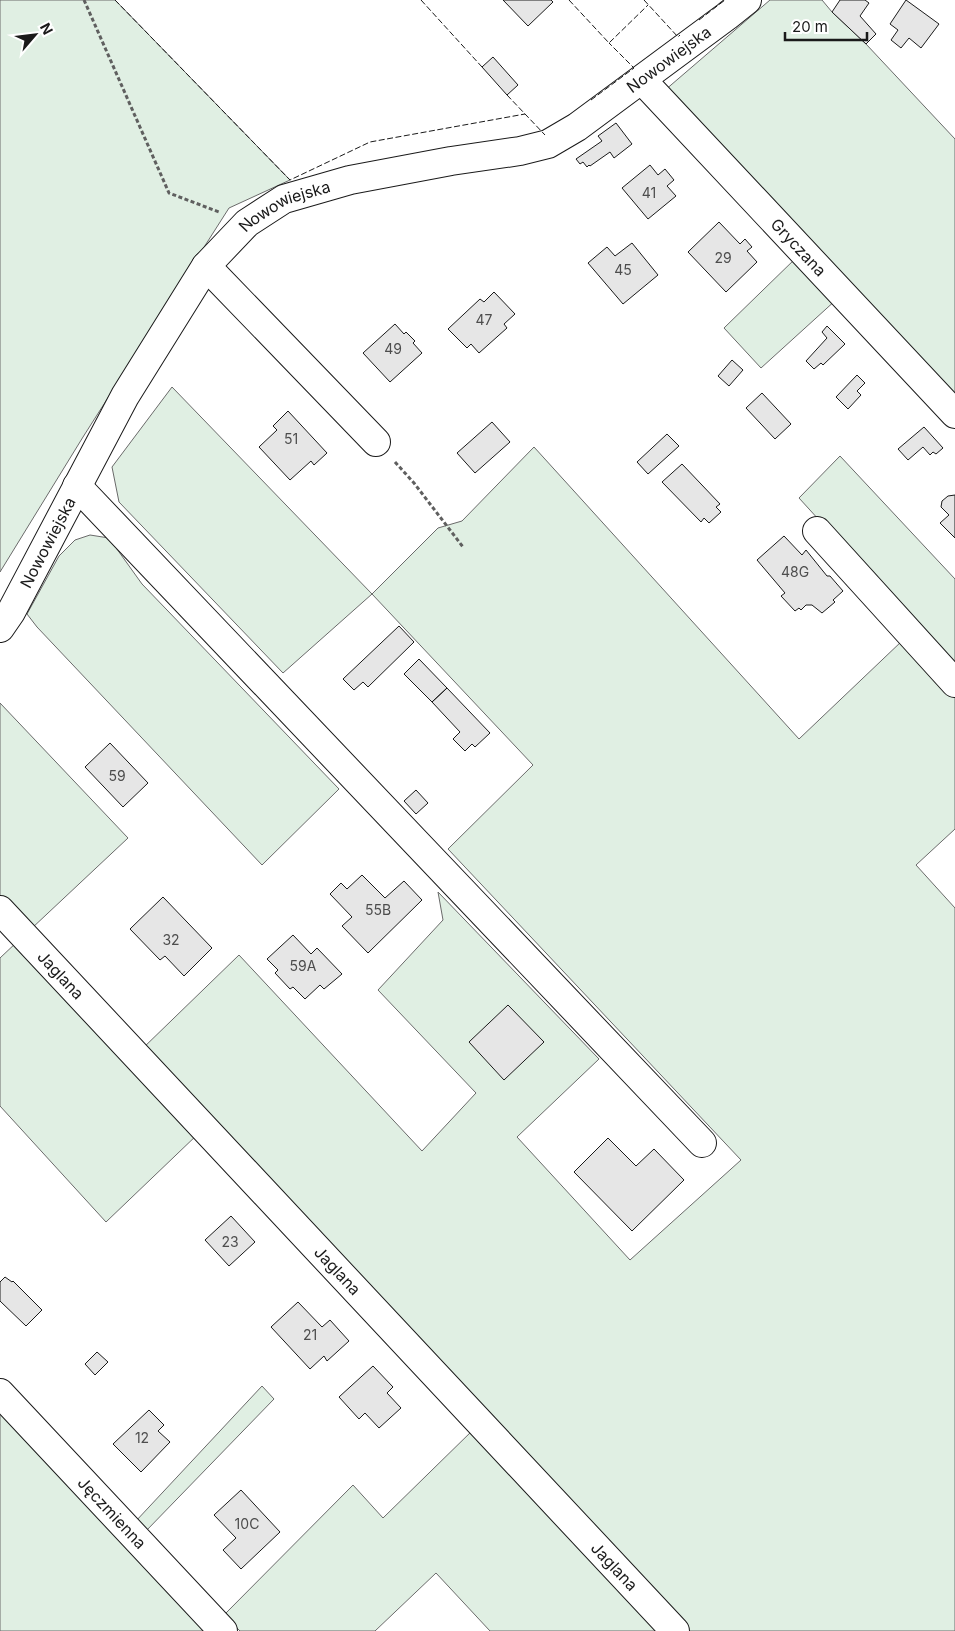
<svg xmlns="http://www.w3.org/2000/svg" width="955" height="1631" viewBox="0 0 955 1631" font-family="Inter,sans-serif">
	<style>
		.green { fill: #e0efe3; stroke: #6a6a6a }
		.building { fill: #e6e6e6; stroke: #1a1a1a }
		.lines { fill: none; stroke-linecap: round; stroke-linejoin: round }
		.minor-casing { stroke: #1a1a1a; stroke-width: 30 }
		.path { stroke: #5f5f5f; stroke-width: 3; stroke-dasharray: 4 2.5; stroke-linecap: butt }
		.minor { stroke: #fff; stroke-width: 28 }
		.fence { stroke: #1a1a1a; stroke-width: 1; stroke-dasharray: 6 2.5; stroke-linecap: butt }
		.labels { text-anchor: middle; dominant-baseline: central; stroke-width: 4; stroke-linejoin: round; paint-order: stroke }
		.number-label { font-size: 14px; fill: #4d4d4d }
		.street-label { font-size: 16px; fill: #1a1a1a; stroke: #fff }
	</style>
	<rect width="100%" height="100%" fill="#fff"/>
	<path class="green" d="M0 0H115L290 180 229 208 83 437 0 572Z
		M770 0H822L832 12 866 44 955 139V402L664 91Z
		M797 257 837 299 761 368 724 328Z
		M172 387 372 594 438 528 462 521 534 447 799 739 903 640 955 698V829L916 865 955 908V1631H685L140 1051 239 955 422 1151 476 1093 378 990 443 920 438 892 599 1059 517 1137 630 1260 741 1160 448 849 533 765 372 594 283 673 119 502 112 467Z
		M840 456 955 579V669L799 498Z
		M90 535 109 538 142 584 339 789 262 865 37 627 27 614 59 556 75 540Z
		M0 703 128 838 31 929 0 895Z
		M18 941 199 1133 106 1222 0 1106V958Z
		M262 1386 274 1399 145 1532 135 1522Z
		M0 1408 207 1631H0Z
		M475 1428 665 1631H490L436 1573 375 1631H240L224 1615 353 1485 383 1518Z"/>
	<path class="building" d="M503 0H551L553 2 528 26Z
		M840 0H865L869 3 860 16 876 34 866 44 832 12Z
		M906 0 939 24 921 48 909 38 901 48 891 40 898 30 890 24Z
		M493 57 518 85 507 95 482 67Z
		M616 123 632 144 614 158 610 152 590 166 589 165 587 167 583 162 580 164 576 159 602 141 598 136Z
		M650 165 658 175 665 169 674 180 667 186 676 196 648 219 622 188Z
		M719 222 740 244 745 239 752 247 747 251 757 262 726 292 688 252Z
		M632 243 658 275 623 304 588 263 607 247 615 256Z
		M494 292 515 314 504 324 507 328 479 353 471 344 467 348 448 329 480 299 484 302Z
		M395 324 404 334 406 332 415 341 413 343 422 353 390 382 363 353Z
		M827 326 845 344 823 365 821 363 814 369 806 361 827 338 822 332Z
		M732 360 743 370 729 386 718 376Z
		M857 375 865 383 857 391 861 395 848 409 836 397Z
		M762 393 791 424 775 439 746 408Z
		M288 411 327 453 314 465 311 461 290 480 259 447 277 430 273 426Z
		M492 422 510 442 475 473 457 453Z
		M924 427 943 448 936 454 933 452 930 455 923 447 908 460 898 449Z
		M667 434 679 446 648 474 637 462Z
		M682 464 720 504 716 507 721 512 709 523 704 518 701 522 662 482Z
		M955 495V538L940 523 949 515 941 507 942 501 948 496Z
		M784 536 802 555 806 550 827 576H830L843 591 833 600 835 602 822 613 812 605H806L801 610 799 608 795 611 781 596 785 593 757 560Z
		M399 626 414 642 368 687 363 682 354 690 343 679Z
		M419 659 447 688 432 702 404 674Z
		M447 688 490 733 475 747 472 744 465 751 453 739 460 732 432 702Z
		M110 743 148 783 123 807 85 767Z
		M416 790 428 803 416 814 404 801Z
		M362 875 385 898 404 881 422 900 368 953 342 926 352 917 330 894 341 883 347 889Z
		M163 897 212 948 184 976 165 956 160 960 130 929Z
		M293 935 311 954 317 948 342 974 324 989 320 985 305 999 293 987 290 989 275 973 278 970 267 959Z
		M508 1005 544 1042 504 1080 469 1042Z
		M608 1138 636 1166 654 1149 684 1180 632 1231 574 1172Z
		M231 1216 255 1242 229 1266 205 1240Z
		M5 1277 12 1282 13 1281 42 1310 26 1326 0 1301V1282Z
		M298 1302 322 1327 330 1320 349 1341 327 1361 324 1356 310 1369 271 1327Z
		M97 1352 108 1362 95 1375 85 1364Z
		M373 1366 393 1387 387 1393 401 1408 379 1428 365 1413 359 1419 339 1397Z
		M149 1410 164 1425 158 1431 170 1442 141 1472 113 1444Z
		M241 1490 280 1532 241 1569 223 1550 236 1538 214 1515Z"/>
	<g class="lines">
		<g class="minor-casing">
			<g id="minor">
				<path id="s1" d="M642 80 955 414"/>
				<path d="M206 266 376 442"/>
				<path d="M77 486 702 1143"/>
				<path d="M817 531 955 683"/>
				<path id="s2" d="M0 628 11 612 125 396 206 266 247 223 284 199 350 180 451 161 520 151 548 144 577 127 727 16 747 0"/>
				<path id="s3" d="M0 910 675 1631"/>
				<path id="s4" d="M0 1393 223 1631"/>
			</g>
		</g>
		<path class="path" d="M84 0 169 193 219 212
			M395 462 414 483 463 547"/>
		<use href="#minor" class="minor"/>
		<path class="fence" d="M115 0 290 180 370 142 525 114
			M421 0 482 67
			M569 0 609 43 648 5
			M644 0 678 37 680 35
			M699 20 725 0
			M507 95 545 135
			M591 100 634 68 609 43"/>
	</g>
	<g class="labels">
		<g class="number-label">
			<text x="649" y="192">41</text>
			<text x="723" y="257">29</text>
			<text x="623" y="269">45</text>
			<text x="484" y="319">47</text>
			<text x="393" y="348">49</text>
			<text x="291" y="438">51</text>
			<text x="795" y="571">48G</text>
			<text x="117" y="775">59</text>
			<text x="378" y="909">55B</text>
			<text x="171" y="939">32</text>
			<text x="303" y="965">59A</text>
			<text x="230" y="1241">23</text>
			<text x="310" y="1334">21</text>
			<text x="142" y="1437">12</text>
			<text x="247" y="1523">10C</text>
		</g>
		<g class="street-label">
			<text stroke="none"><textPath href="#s2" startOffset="938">Nowowiejska</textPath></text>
			<text stroke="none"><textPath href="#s2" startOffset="518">Nowowiejska</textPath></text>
			<text stroke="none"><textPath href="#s1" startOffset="229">Gryczana</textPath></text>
			<text stroke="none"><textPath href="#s2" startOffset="98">Nowowiejska</textPath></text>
			<text stroke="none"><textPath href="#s3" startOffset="89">Jaglana</textPath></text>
			<text stroke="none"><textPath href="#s3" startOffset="494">Jaglana</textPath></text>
			<text stroke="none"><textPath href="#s4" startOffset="164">Jęczmienna</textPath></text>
			<text stroke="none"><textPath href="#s3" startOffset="899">Jaglana</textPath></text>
		</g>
	</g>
	<g transform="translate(35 35) rotate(62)" stroke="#ffffff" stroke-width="4" paint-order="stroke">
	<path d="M0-4L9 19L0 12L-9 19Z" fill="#1a1a1a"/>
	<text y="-8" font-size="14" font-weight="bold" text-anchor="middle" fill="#1a1a1a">N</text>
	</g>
	<path d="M785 32v8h82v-8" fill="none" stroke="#1a1a1a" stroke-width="2.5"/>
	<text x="792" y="32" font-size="15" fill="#1a1a1a" stroke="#ffffff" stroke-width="4" paint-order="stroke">20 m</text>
</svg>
